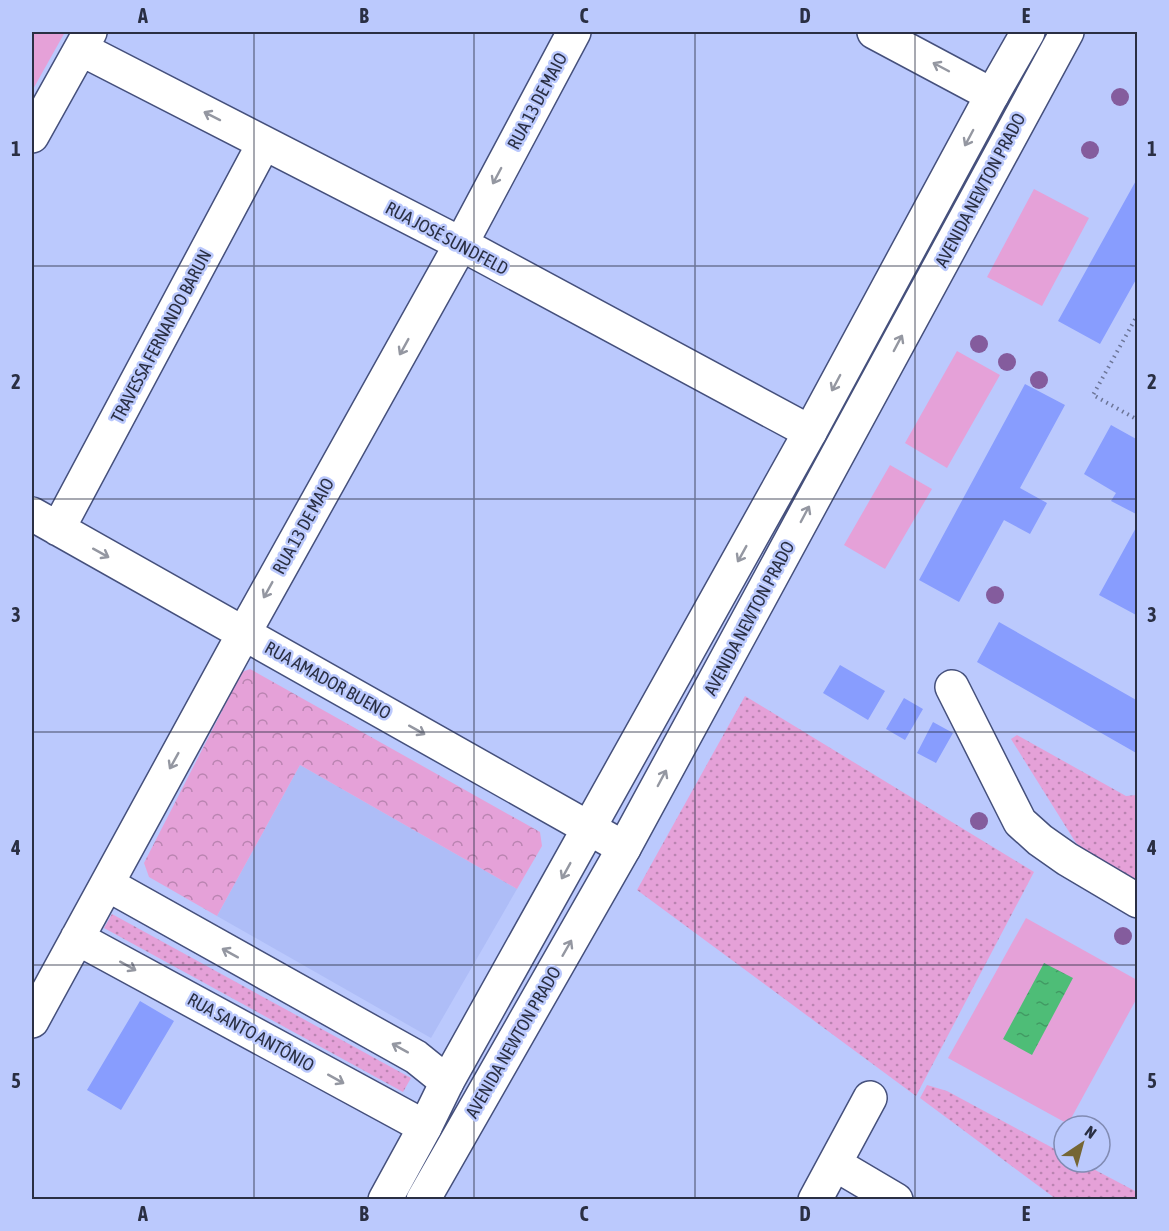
<svg xmlns="http://www.w3.org/2000/svg" width="1169" height="1231" viewBox="0 0 1169 1231" font-family="'Asap Condensed',sans-serif">
	<style>
		.built { fill: #aebdf7 }
		.grass { fill: url(#grass-dots) }
		.park { fill: url(#park-crowns) }
		.garden { fill: #e5a1d8 }
		.water { fill: url(#water-ripples) }
		.building { fill: #889dfe }
		.lines { fill: none; stroke-linecap: round; stroke-linejoin: round }
		.minor-casing { stroke: #45507c; stroke-width: 36 }
		.major-casing { stroke: #45507c; stroke-width: 36 }
		.path { stroke: #6c7597; stroke-width: 4; stroke-dasharray: 1.5 4.5; stroke-linecap: butt }
		.minor { stroke: #fff; stroke-width: 33 }
		.major { stroke: #fff; stroke-width: 33 }
		.tree { fill: #845c9d }
		.oneway { stroke: #9497a1 }
		.grid { fill: none; stroke: #2a2f43; stroke-width: 1.5; stroke-opacity: 0.55 }
		.labels { text-anchor: middle; dominant-baseline: central; stroke-width: 5; stroke-linejoin: round; paint-order: stroke }
		.street-label { font-size: 18px; fill: #2a2f43; stroke: #bbc9fd }
		.neatline { fill: none; stroke: #2a2f43; stroke-width: 2 }
		.grid-label { font-size: 20px; text-anchor: middle; font-weight: bold; fill: #2a2f43 }
	</style>
	<defs>
		<pattern id="grass-dots" width="8" height="8" patternUnits="userSpaceOnUse" patternTransform="scale(1.5)"><rect width="8" height="8" fill="#e5a1d8"/><path d="M2 2h.1M6 6h.1" fill="none" stroke="#ba84b1" stroke-width="1.8" stroke-linecap="round"/></pattern>
		<pattern id="park-crowns" width="20" height="18" patternUnits="userSpaceOnUse" patternTransform="scale(1.5)"><rect width="20" height="18" fill="#e5a1d8"/><path d="M2 6a3 3 0 1 1 6 0M12 15a3 3 0 1 1 6 0" fill="none" stroke="#ba84b1"/></pattern>
		<pattern id="water-ripples" width="26" height="14" patternUnits="userSpaceOnUse" patternTransform="scale(1.5)"><rect width="26" height="14" fill="#4ebd77"/><path d="M2 4q2-2 4 0t4 0M15 11q2-2 4 0t4 0" fill="none" stroke="#419a63"/></pattern>
	</defs>
	<rect width="100%" height="100%" fill="#bbc9fd"/>
	<path class="built" d="M300 765 517 889 431 1038 217 916Z"/>
	<path class="grass" d="M745 696 1034 872 916 1096 637 890Z
		M1017 735 1126 796 1137 795V883L1088 852 1076 843 1011 739Z
		M112 914 411 1078 403 1092 104 928Z
		M927 1085 947 1091 1064 1154V1162H1080L1137 1192V1199H1056L920 1098Z"/>
	<path class="park" d="M250 669 540 832 542 846 517 889 300 765 217 916 149 877 144 863 242 672Z"/>
	<path class="garden" d="M32 32H65L32 91Z
		M1034 189 1089 218 1042 306 987 277Z
		M957 351 1000 375 947 468 905 443Z
		M890 465 932 489 885 569 844 545Z
		M1026 918 1137 980V998L1068 1124 948 1058Z"/>
	<path class="water" d="M1044 963 1073 978 1032 1055 1003 1039Z"/>
	<path class="building" d="M1138 177V276L1100 344 1058 321Z
		M1025 384 1065 405 1020 488 1047 503 1030 534 1004 520 959 602 919 580Z
		M1111 425 1138 440V515L1111 501 1116 493 1084 474Z
		M1138 524V616L1099 595Z
		M999 622 1138 701V754L977 662Z
		M840 665 885 691 868 720 823 693Z
		M904 698 923 709 905 740 886 729Z
		M933 722 953 733 936 763 917 753Z
		M140 1001 174 1021 121 1110 87 1090Z"/>
	<g class="lines">
		<g class="minor-casing">
			<path id="minor" d="M874 32 992 95
				M81 49 461 244 810 432
				M32 136 90 32
				M32 514 624 848
				M58 529 264 143
				M952 687 1020 822 1040 840 1067 859 1138 901
				M107 884 416 1057 447 1082
				M77 938 425 1127
				M32 1021 244 633 461 244 574 32
				M835 1164 896 1200
				M815 1200 870 1098"/>
		</g>
		<g class="major-casing">
			<path id="major" d="M385 1200 425 1127 447 1082 810 432 992 95 1028 32
				M423 1200 624 848 1067 32"/>
		</g>
		<path class="path" d="M1138 314 1093 395 1138 420"/>
		<use href="#minor" class="minor"/>
		<use href="#major" class="major"/>
	</g>
	<g class="tree">
		<circle cx="1120" cy="97" r="9"/>
		<circle cx="1090" cy="150" r="9"/>
		<circle cx="979" cy="344" r="9"/>
		<circle cx="1007" cy="362" r="9"/>
		<circle cx="1039" cy="380" r="9"/>
		<circle cx="995" cy="595" r="9"/>
		<circle cx="979" cy="821" r="9"/>
		<circle cx="1123" cy="936" r="9"/>
	</g>
	<defs><path id="oneway-shaft" d="M-6 0H5M1.5-3L5.5 0L1.5 3" fill="none" stroke-width="1.6" stroke-linecap="round" stroke-linejoin="round" transform="scale(1.5)"/></defs>
	<g class="oneway">
		<use href="#oneway-shaft" transform="translate(941 67) rotate(-152)"/>
		<use href="#oneway-shaft" transform="translate(212 116) rotate(-153)"/>
		<use href="#oneway-shaft" transform="translate(969 138) rotate(118)"/>
		<use href="#oneway-shaft" transform="translate(497 176) rotate(118)"/>
		<use href="#oneway-shaft" transform="translate(898 343) rotate(-62)"/>
		<use href="#oneway-shaft" transform="translate(404 347) rotate(119)"/>
		<use href="#oneway-shaft" transform="translate(836 383) rotate(118)"/>
		<use href="#oneway-shaft" transform="translate(805 514) rotate(-62)"/>
		<use href="#oneway-shaft" transform="translate(101 553) rotate(29)"/>
		<use href="#oneway-shaft" transform="translate(742 554) rotate(119)"/>
		<use href="#oneway-shaft" transform="translate(268 590) rotate(119)"/>
		<use href="#oneway-shaft" transform="translate(417 730) rotate(29)"/>
		<use href="#oneway-shaft" transform="translate(174 761) rotate(119)"/>
		<use href="#oneway-shaft" transform="translate(662 778) rotate(-62)"/>
		<use href="#oneway-shaft" transform="translate(566 871) rotate(119)"/>
		<use href="#oneway-shaft" transform="translate(567 948) rotate(-60)"/>
		<use href="#oneway-shaft" transform="translate(230 953) rotate(-151)"/>
		<use href="#oneway-shaft" transform="translate(128 966) rotate(29)"/>
		<use href="#oneway-shaft" transform="translate(400 1048) rotate(-151)"/>
		<use href="#oneway-shaft" transform="translate(336 1079) rotate(29)"/>
	</g>
	<path class="grid" d="M254 32V1200M474 32V1200M695 32V1200M915 32V1200M32 266H1138M32 499H1138M32 732H1138M32 965H1138"/>
	<g class="labels">
		<g class="street-label">
			<text transform="translate(537 101) rotate(-62)">RUA 13 DE MAIO</text>
			<text transform="translate(980 190) rotate(-62)">AVENIDA NEWTON PRADO</text>
			<text transform="translate(447 238) rotate(28)">RUA JOSÉ SUNDFELD</text>
			<text transform="translate(161 336) rotate(-62)">TRAVESSA FERNANDO BARUN</text>
			<text transform="translate(303 526) rotate(-61)">RUA 13 DE MAIO</text>
			<text transform="translate(749 618) rotate(-62)">AVENIDA NEWTON PRADO</text>
			<text transform="translate(328 680) rotate(29)">RUA AMADOR BUENO</text>
			<text transform="translate(251 1032) rotate(29)">RUA SANTO ANTÔNIO</text>
			<text transform="translate(513 1042) rotate(-60)">AVENIDA NEWTON PRADO</text>
		</g>
	</g>
	<rect width="1169" height="1231" fill="none" stroke="#bbc9fd" stroke-width="66"/>
	<g transform="translate(1082 1144) rotate(36)"><circle r="28" fill="#bbc9fd" stroke="#818bb3" stroke-width="1.5"/>
	<path d="M0-4.5L10 22L0 15L-10 22Z" fill="#756634"/>
	<text y="-9" font-size="16" font-weight="bold" text-anchor="middle" fill="#2a2f43">N</text>
	</g>
	<rect x="33" y="33" width="1103" height="1165" class="neatline"/>
	<g class="grid-label">
		<text x="143" y="23">A</text>
		<text x="364" y="23">B</text>
		<text x="584" y="23">C</text>
		<text x="805" y="23">D</text>
		<text x="1026" y="23">E</text>
		<text x="16" y="156">1</text>
		<text x="1152" y="156">1</text>
		<text x="16" y="389">2</text>
		<text x="1152" y="389">2</text>
		<text x="16" y="622">3</text>
		<text x="1152" y="622">3</text>
		<text x="16" y="855">4</text>
		<text x="1152" y="855">4</text>
		<text x="16" y="1088">5</text>
		<text x="1152" y="1088">5</text>
		<text x="143" y="1221">A</text>
		<text x="364" y="1221">B</text>
		<text x="584" y="1221">C</text>
		<text x="805" y="1221">D</text>
		<text x="1026" y="1221">E</text>
	</g>
</svg>
